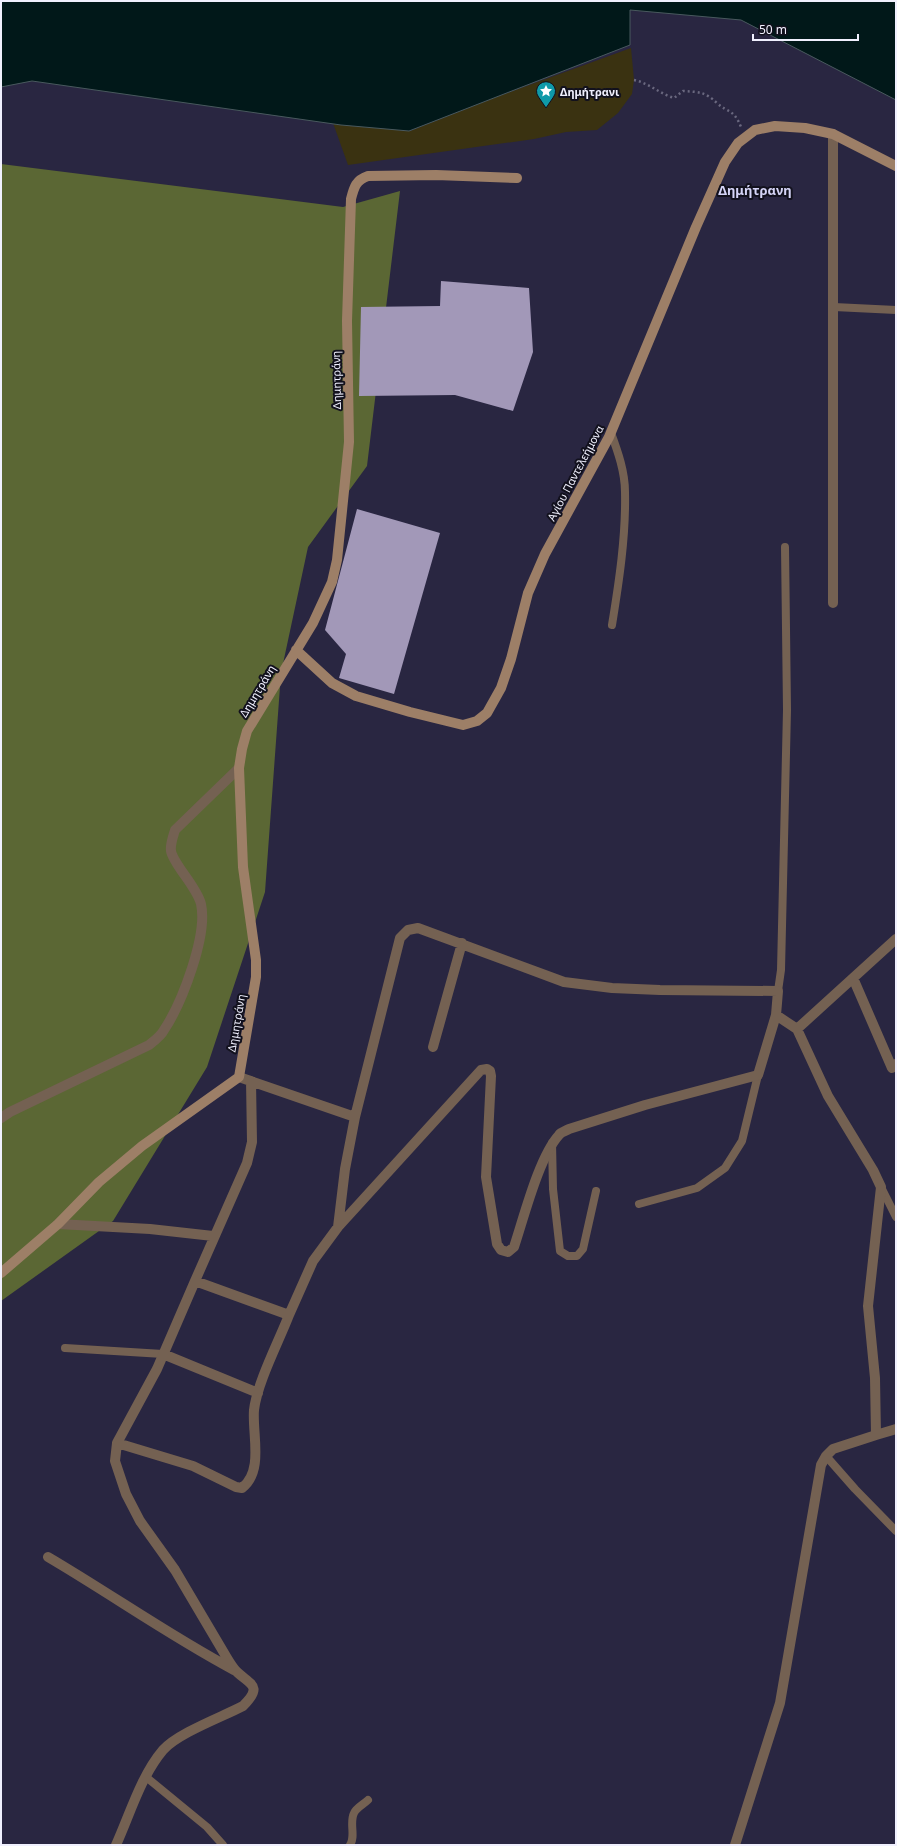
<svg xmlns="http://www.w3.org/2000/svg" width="897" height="1846" viewBox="0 0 897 1846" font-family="'Noto Sans',sans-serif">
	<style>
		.forest { fill: #5b6734 }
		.sand { fill: #3a3211 }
		.water { fill: #011819; stroke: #49595e }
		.building { fill: #a298b8 }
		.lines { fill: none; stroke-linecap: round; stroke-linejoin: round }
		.path { stroke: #6a687f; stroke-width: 2.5; stroke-dasharray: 2 3; stroke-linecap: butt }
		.lane { stroke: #746152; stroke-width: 8 }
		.street { stroke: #746152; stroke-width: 10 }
		.secondary { stroke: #9d7f67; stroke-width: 10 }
		.labels { text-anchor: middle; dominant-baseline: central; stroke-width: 4; stroke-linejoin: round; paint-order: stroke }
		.poi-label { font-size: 11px; font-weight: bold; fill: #f0f0fe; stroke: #12111d; text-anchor: start }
		.street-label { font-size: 11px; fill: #f0f0fe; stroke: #12111d }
		.quarter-label { font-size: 13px; font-weight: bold; fill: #d5d4f7; stroke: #12111d }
	</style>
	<rect width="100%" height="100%" fill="#292641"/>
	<path class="forest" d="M1 164 343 207 400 191 367 466 308 547 281 673 265 892 207 1067 113 1221 1 1301Z"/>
	<path class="sand" d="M631 48 634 80 632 94 618 113 597 130 566 132 534 139 348 165 333 123 410 131 496 97Z"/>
	<path class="water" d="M1 1H896V100L741 20 630 10V45L409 131 341 125 32 81 1 87Z"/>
	<path class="building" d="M441 281 529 288 533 352 513 411 455 395 359 396 361 307 440 306Z
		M357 509 440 533 394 694 339 678 346 654 325 630Z"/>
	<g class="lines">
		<path class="path" d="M634 80C649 83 660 94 674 98L683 91C700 92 705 92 717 103 729 114 733 108 741 127"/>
		<path class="lane" d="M834 307 896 310
			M611 433C618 452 625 472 625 492 626 536 619 582 612 625
			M778 991 781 970 787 710 785 547
			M552 1143 553 1189 560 1251 568 1256H577L583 1249 596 1191
			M881 1187 896 1217
			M639 1204 697 1188 725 1168 742 1141 758 1075
			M65 1348 163 1354
			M826 1456 855 1489 896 1531
			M146 1777 207 1827 223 1845
			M350 1845C356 1836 349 1823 354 1813 356 1808 364 1804 368 1800"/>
		<path class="street" d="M833 603V134
			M853 978 892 1068 896 1064
			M433 1047 462 943
			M239 1077 355 1117
			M1 1118 10 1112 149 1045C154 1041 161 1036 164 1030 182 1003 208 935 201 904 197 887 173 864 171 851 170 844 173 837 175 830L239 768
			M58 1224 150 1229 213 1236
			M338 1227 345 1169 355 1117 400 938 408 930 418 928 564 982 612 988 660 990 778 991 776 1015
			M195 1281 247 1163 252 1142 251 1081
			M163 1354 258 1393
			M876 1435 896 1429
			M117 1443 193 1466 236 1487 242 1488C264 1471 252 1434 254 1410 257 1383 279 1341 289 1315
			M48 1557C111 1594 170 1636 234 1670
			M116 1845C130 1814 141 1776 163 1750 178 1733 222 1717 243 1706 263 1686 251 1685 237 1672 233 1668 230 1663 227 1658L175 1570 140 1521 126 1494 115 1461 117 1443 157 1369 195 1281 289 1315 313 1261 338 1227 481 1070 487 1069 490 1071 491 1076 486 1177 497 1244 501 1250 508 1252 514 1247C524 1217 539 1157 559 1135 561 1132 566 1131 569 1129L645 1105 758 1075 776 1015 797 1029 896 939
			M735 1845 780 1703 821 1465 826 1456 833 1449 876 1435 875 1378 868 1306 881 1187 873 1170 828 1096 797 1029"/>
		<path class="secondary" d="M296 650 332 683 356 696 410 712 463 725 477 721 487 713 501 688 511 659 528 593 545 554 609 437 696 227 725 162 738 143 755 130 775 126 805 128 833 134 896 166
			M1 1273 58 1224 99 1182 142 1146 239 1077 256 977V960L243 867 239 768 242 749 247 731 313 623 332 582 337 560 349 442 347 321 351 199C354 187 356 180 368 176L436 175 517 178"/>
	</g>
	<defs>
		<g id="sight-pin" transform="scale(1)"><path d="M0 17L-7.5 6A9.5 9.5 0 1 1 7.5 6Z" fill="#0f9aa8" stroke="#12111d"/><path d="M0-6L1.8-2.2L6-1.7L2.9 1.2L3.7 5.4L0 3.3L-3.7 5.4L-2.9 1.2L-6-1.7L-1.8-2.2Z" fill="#fff"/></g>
	</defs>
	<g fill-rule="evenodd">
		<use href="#sight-pin" x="546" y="91"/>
	</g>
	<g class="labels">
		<g class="poi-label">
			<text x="560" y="91">Δημήτρανι</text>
		</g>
		<g class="street-label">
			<text transform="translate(336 380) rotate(-91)">Δημητράνη</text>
			<text transform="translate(575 473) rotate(-62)">Αγίου Παντελεήμονα</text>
			<text transform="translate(257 691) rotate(-59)">Δημητράνη</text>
			<text transform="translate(236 1023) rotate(-80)">Δημητράνη</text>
		</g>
		<g class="quarter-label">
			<text x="755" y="190">Δημήτρανη</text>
		</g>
	</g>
	<rect width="897" height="1846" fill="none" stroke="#f0f0fe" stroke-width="4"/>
	<path d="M753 34v6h105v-6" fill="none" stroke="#f0f0fe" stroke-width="2"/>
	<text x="759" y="34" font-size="12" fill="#f0f0fe" stroke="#12111d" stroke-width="3" paint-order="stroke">50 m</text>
</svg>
